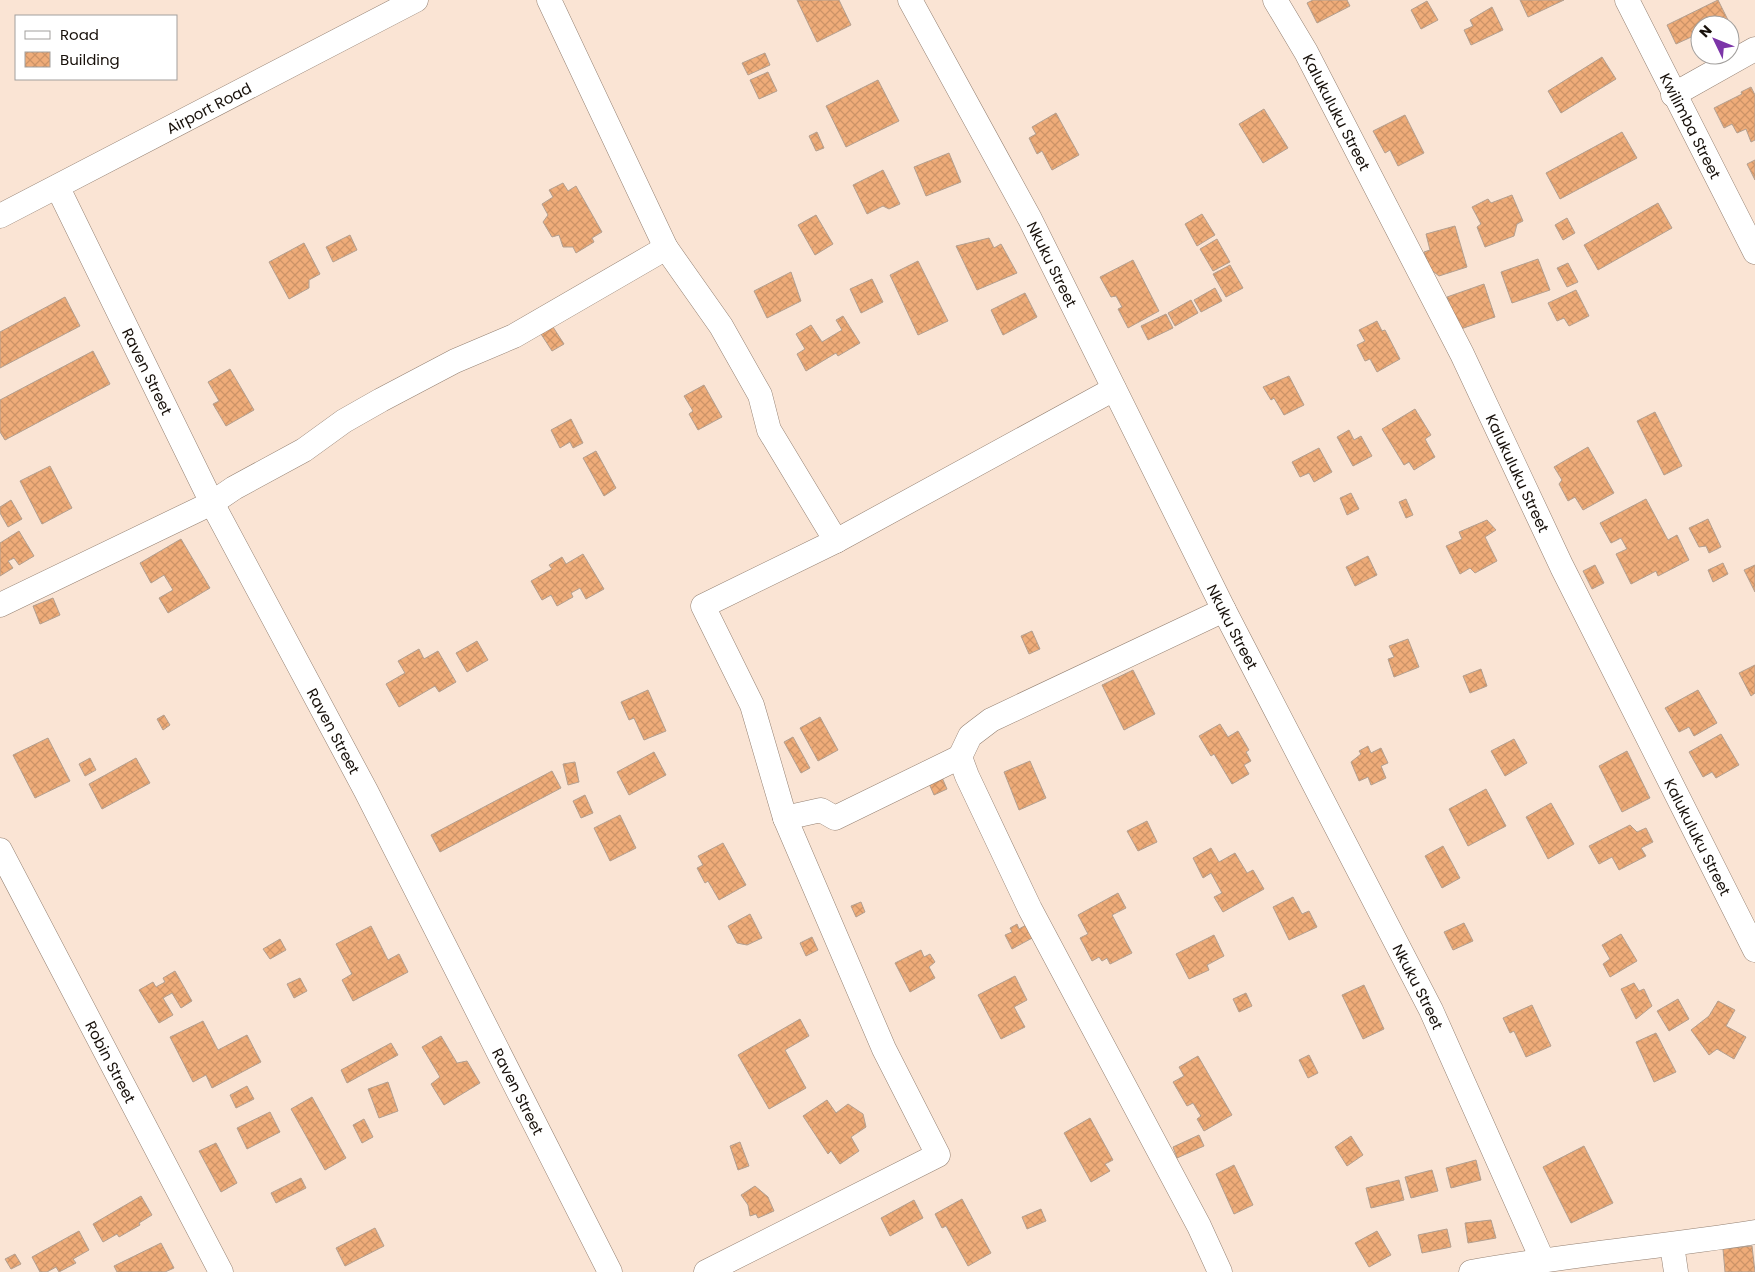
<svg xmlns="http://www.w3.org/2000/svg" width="1755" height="1272" viewBox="0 0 1755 1272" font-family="Poppins,sans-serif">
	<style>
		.building { fill: url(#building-cross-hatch); stroke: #b39f8f }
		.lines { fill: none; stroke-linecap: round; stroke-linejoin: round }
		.minor-casing { stroke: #948072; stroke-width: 25 }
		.minor { stroke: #fff; stroke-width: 24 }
		.labels { text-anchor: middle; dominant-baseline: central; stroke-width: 4; stroke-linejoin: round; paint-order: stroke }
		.street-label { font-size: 15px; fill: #17100a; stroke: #fff }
	</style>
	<defs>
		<pattern id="building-cross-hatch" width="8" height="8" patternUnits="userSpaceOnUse" patternTransform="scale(1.25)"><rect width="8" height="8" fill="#efac79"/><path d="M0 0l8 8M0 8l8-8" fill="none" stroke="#cc9367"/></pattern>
	</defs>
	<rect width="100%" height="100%" fill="#fae4d4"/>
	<path class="building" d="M797 0H839L851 25 817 42Z
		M1313 0H1347L1350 6 1317 23 1307 3Z
		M1520 0H1564L1528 17Z
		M1718 0 1728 20 1717 25H1700V33L1676 44 1667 25Z
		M1427 1 1438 20 1421 29 1411 10Z
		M1492 7 1503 30 1471 45 1464 30 1473 26 1470 20Z
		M765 53 770 65 748 75 742 63Z
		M1602 57 1616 79 1561 113 1548 91Z
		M768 72 777 91 759 99 750 80Z
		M878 80 899 121 846 147 826 106Z
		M1751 87 1755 95V140L1751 142 1746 129 1737 133 1732 124 1724 128 1714 108 1742 94 1741 92Z
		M1264 109 1288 148 1263 163 1239 124Z
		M1056 113 1079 155 1052 170 1042 151 1037 154 1029 138 1036 134 1032 127Z
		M1405 115 1424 153 1398 166 1390 150 1385 153 1373 131Z
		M817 132 824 148 816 151 809 136Z
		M1622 132 1637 158 1560 199 1546 173Z
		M949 153 961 182 926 196 914 167Z
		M1755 160V180L1747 164Z
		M883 170 900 204 889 209 883 206 867 214 853 185Z
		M563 183 568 191 576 186 602 232 592 238 594 242 576 253 573 247H563L559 235 552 237 543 222 548 215 542 204 553 197 549 190Z
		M1512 195 1523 221 1517 224 1514 236 1485 247 1477 227 1481 224 1472 207 1488 199 1491 203Z
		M1658 203 1672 228 1598 270 1584 245Z
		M1202 214 1215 235 1197 246 1185 224Z
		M816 215 833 244 815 255 798 225Z
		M1567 218 1575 233 1563 240 1555 225Z
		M1455 226 1467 267 1439 276 1429 268 1424 252 1430 250 1426 234Z
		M350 235 357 250 333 262 326 247Z
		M989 238 994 248 1001 244 1017 273 977 290 956 246Z
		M1217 239 1230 262 1213 271 1200 249Z
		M304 243 320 274 309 280V288L289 299 269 262Z
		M1538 259 1550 290 1512 303 1501 272Z
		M1133 260 1159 311 1128 328 1118 309 1122 307 1116 296 1111 297 1100 277Z
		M918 261 948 321 918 335 890 275Z
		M1568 263 1578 282 1567 287 1557 268Z
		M1230 265 1243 288 1226 297 1213 274Z
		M791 272 801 301 767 318 754 291Z
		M872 279 883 302 861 313 850 289Z
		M1484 284 1495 317 1458 330 1447 297Z
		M1215 288 1222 301 1201 312 1194 300Z
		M1576 290 1589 316 1569 326 1564 318 1557 321 1548 303Z
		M1025 293 1037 317 1003 335 991 310Z
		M65 297 80 326 0 368V332Z
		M1191 300 1198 313 1175 326 1168 313Z
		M1166 314 1173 328 1148 340 1141 326Z
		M843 316 860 343 838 356 836 353 806 371 797 354 805 349 796 334 811 325 822 342 842 330 836 320Z
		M1377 321 1382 331 1385 330 1400 359 1377 372 1370 359 1365 361 1357 345 1365 341 1359 330Z
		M553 327 564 344 552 351 541 334Z
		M93 351 110 384 5 440 0 432V400Z
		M230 369 254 410 226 426 213 404 219 401 208 382Z
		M1289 376 1304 405 1284 415 1274 398 1271 400 1263 387Z
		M704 385 722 417 698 430 689 414 693 411 684 396Z
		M1415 409 1431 435 1425 439 1435 457 1414 470 1409 462 1404 465 1382 429Z
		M1655 412 1682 466 1664 475 1637 421Z
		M571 419 583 443 573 448 570 442 560 448 551 430Z
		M1349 430 1354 440 1361 436 1372 456 1353 466 1337 437Z
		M1588 447 1614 493 1583 510 1575 497 1568 501 1559 484 1562 480 1554 467Z
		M1319 448 1332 472 1314 482 1309 473 1300 477 1292 462Z
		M596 451 616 488 604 496 583 458Z
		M50 466 72 508 42 524 20 481Z
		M1351 493 1359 509 1347 515 1340 498Z
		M1406 499 1413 515 1406 518 1399 502Z
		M1646 499 1668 540 1677 535 1689 560 1658 576 1656 571 1631 584 1616 554 1627 549 1621 538 1611 543 1600 523Z
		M11 500 22 519 8 527 0 513V507Z
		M1708 519 1721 547 1709 553 1706 546 1699 547 1689 528Z
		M1487 520 1496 530 1485 537 1497 561 1475 573 1470 568 1460 574 1446 546 1462 539 1459 532Z
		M19 531 34 556 19 565 14 558 8 561 13 568 0 576V543Z
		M181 539 210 588 168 613 159 598 173 590 164 575 151 583 140 563Z
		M583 554 604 589 586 599 580 588 571 593 573 597 557 606 551 595 542 600 531 581 552 569 549 565 562 557 566 564Z
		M1368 556 1377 575 1355 586 1346 567Z
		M1723 563 1728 574 1713 582 1708 570Z
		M1595 565 1604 583 1592 589 1583 571Z
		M1755 565V592L1744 570Z
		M53 598 60 615 40 624 33 606Z
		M1032 631 1040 649 1029 654 1021 636Z
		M1408 639 1419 667 1394 677 1388 659 1394 657 1389 646Z
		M477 641 488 660 467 672 456 653Z
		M419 649 424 659 438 651 456 682 439 692 435 686 399 707 386 684 405 673 398 661Z
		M1755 665V693L1751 696 1739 673Z
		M1481 669 1487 686 1470 693 1463 676Z
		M1133 670 1155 714 1124 730 1102 685Z
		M648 690 666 731 644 740 634 718 629 720 621 702Z
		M1698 690 1717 723 1694 736 1689 727 1679 732 1665 708Z
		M164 715 170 725 163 730 157 719Z
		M820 717 838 750 818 761 800 728Z
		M1220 724 1228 737 1238 731 1249 750 1246 752 1251 761 1244 765 1249 774 1232 784 1214 754 1211 756 1199 736Z
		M1721 734 1739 765 1716 778 1712 772 1703 777 1689 752Z
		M793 737 810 768 801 773 784 742Z
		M48 738 70 781 35 798 13 755Z
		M1514 739 1527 763 1505 776 1491 751Z
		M1368 746 1371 753 1381 748 1388 763 1381 766 1386 778 1371 785 1368 777 1359 781 1351 762 1361 754 1359 751Z
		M1627 751 1650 798 1622 812 1599 766Z
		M654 752 666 775 629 795 617 772Z
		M90 758 96 770 85 776 79 764Z
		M136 758 150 783 102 809 89 784Z
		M1030 761 1046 798 1019 810 1004 772Z
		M575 762 579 782 568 785 563 764Z
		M552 771 561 788 440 852 431 835Z
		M940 773 947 789 934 795 927 779Z
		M1486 789 1506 826 1468 846 1449 809Z
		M585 795 593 813 581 818 573 801Z
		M1551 803 1574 844 1548 859 1526 817Z
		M620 815 636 848 610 861 594 828Z
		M1147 821 1157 842 1138 851 1127 831Z
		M1630 825 1637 832 1646 828 1653 842 1641 848 1646 856 1619 870 1612 857 1599 864 1589 846Z
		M723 843 746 885 719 900 708 881 705 883 697 868 703 865 698 856Z
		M1443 846 1460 878 1442 888 1425 856Z
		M1211 848 1219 862 1235 853 1247 873 1253 870 1264 889 1223 912 1214 897 1222 893 1211 873 1203 878 1193 858Z
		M1118 893 1126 908 1112 915 1132 953 1110 964 1107 958 1102 961 1099 957 1092 961 1080 938 1088 934 1078 915Z
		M1293 897 1302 914 1309 911 1317 927 1289 940 1273 907Z
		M861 902 865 912 856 917 851 906Z
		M750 914 762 938 747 945 737 943 728 926Z
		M1464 923 1473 941 1453 950 1444 932Z
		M1017 924 1019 929 1028 924 1034 937 1012 949 1005 935 1012 932 1010 928Z
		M371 926 388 960 399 954 408 972 353 1001 342 980 352 974 336 944Z
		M1621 934 1637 961 1610 977 1603 964 1610 959 1602 945Z
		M1214 935 1224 956 1207 965 1209 970 1189 979 1176 954Z
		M812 937 818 950 806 956 800 943Z
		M280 939 286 950 270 959 263 949Z
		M921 950 924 957 930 954 935 962 929 967 935 978 910 992 895 963Z
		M175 971 192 1001 181 1008 172 993 163 998 173 1015 159 1023 139 990 153 982 156 987 165 982 163 978Z
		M1015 976 1027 1000 1014 1007 1025 1027 1001 1039 978 995Z
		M300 978 307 991 294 998 287 984Z
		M1634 983 1639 991 1644 989 1652 1006 1636 1019 1621 989Z
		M1364 985 1384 1029 1363 1039 1342 995Z
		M1246 993 1252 1006 1239 1012 1233 999Z
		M1678 999 1689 1019 1669 1031 1657 1011Z
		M1718 1001 1735 1010 1726 1026 1746 1037 1734 1059 1717 1049 1709 1055 1691 1030 1709 1016Z
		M1532 1005 1551 1046 1526 1057 1514 1031 1510 1033 1503 1018Z
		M800 1019 809 1036 785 1050 806 1088 769 1109 738 1055Z
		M203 1021 218 1050 247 1035 261 1062 212 1088 206 1075 193 1082 170 1037Z
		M1656 1033 1676 1072 1654 1082 1636 1042Z
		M441 1036 457 1063 467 1061 480 1083 444 1105 431 1084 440 1077 422 1047Z
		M391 1043 398 1055 347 1083 341 1070Z
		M1309 1055 1318 1073 1308 1078 1299 1060Z
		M1198 1056 1232 1115 1204 1131 1197 1119 1201 1116 1193 1103 1187 1106 1173 1082 1184 1076 1179 1067Z
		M388 1082 398 1111 379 1118 368 1089Z
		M247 1086 254 1099 236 1108 230 1095Z
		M312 1097 346 1158 325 1170 291 1109Z
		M827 1100 836 1113 848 1104 863 1114 866 1127 851 1137 859 1151 840 1164 831 1151 828 1154 803 1116Z
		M270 1112 280 1132 247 1149 237 1128Z
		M1090 1118 1113 1160 1105 1164 1110 1171 1091 1182 1064 1133Z
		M364 1119 373 1137 362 1143 353 1125Z
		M1199 1135 1204 1146 1177 1158 1173 1147Z
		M1351 1136 1363 1155 1347 1166 1335 1147Z
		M740 1142 749 1166 738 1170 730 1146Z
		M216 1143 237 1183 221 1192 199 1151Z
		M1584 1146 1613 1203 1571 1223 1543 1167Z
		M1476 1160 1481 1180 1451 1188 1446 1168Z
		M1234 1165 1253 1205 1234 1214 1216 1174Z
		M1432 1170 1438 1191 1411 1198 1405 1177Z
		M301 1178 306 1188 276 1203 271 1193Z
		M1399 1180 1404 1200 1371 1208 1366 1188Z
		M755 1186 768 1197 774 1211 758 1218 756 1214 750 1216 748 1205 741 1195Z
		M141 1196 152 1215 139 1223 140 1225 119 1237 117 1234 103 1242 93 1224Z
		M962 1199 991 1253 968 1266 946 1226 942 1228 935 1214Z
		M914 1200 923 1218 890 1236 881 1218Z
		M1041 1209 1046 1221 1027 1229 1022 1217Z
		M1491 1220 1496 1238 1468 1243 1465 1223Z
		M375 1228 384 1246 345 1266 336 1248Z
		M1447 1229 1451 1247 1422 1253 1418 1235Z
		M79 1231 89 1250 73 1259 76 1263 59 1272 56 1267 47 1272H40L32 1257Z
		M1377 1231 1391 1255 1369 1267 1355 1243Z
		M161 1243 174 1268 165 1272H117L114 1266Z
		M1752 1246 1755 1272H1725L1723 1249Z
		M15 1254 21 1264 11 1269 5 1259Z"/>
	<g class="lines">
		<g class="minor-casing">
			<g id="minor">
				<path d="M549 0 666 248 721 326 760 395 769 430 836 541"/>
				<path id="s1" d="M910 0 1030 219 1224 610 1431 1010 1542 1259"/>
				<path id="s2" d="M1275 0 1306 52 1462 354 1562 567 1755 950"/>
				<path id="s3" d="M1627 0 1755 252"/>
				<path d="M1673 95 1755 49"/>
				<path id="s4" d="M58 188 212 503 366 791 610 1272"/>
				<path id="s5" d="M0 216 416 0"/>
				<path d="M0 605 212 503 234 488 304 450 344 421 381 400 455 361 514 336 666 248"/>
				<path d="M785 818 821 810 835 818 960 757"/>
				<path id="s6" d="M0 850 221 1272"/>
				<path d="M1672 1245 1676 1272"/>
				<path d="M706 1272 938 1155 884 1049 785 818 752 705 703 606 836 541 1114 389"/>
				<path d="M1220 1272 1199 1226 1030 909 967 776 960 757 970 736 991 720 1224 610"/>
				<path d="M1471 1272C1565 1255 1660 1247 1755 1232"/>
			</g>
		</g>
		<use href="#minor" class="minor"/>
	</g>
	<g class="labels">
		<g class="street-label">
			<text stroke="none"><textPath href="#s5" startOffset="235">Airport Road</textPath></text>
			<text stroke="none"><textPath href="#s2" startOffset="128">Kalukuluku Street</textPath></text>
			<text stroke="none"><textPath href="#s3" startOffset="141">Kwilimba Street</textPath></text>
			<text stroke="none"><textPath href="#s1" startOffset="300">Nkuku Street</textPath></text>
			<text stroke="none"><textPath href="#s4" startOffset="204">Raven Street</textPath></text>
			<text stroke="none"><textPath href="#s2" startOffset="532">Kalukuluku Street</textPath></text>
			<text stroke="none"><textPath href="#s1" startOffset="705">Nkuku Street</textPath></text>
			<text stroke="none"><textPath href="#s4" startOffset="609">Raven Street</textPath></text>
			<text stroke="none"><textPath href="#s2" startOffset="938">Kalukuluku Street</textPath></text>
			<text stroke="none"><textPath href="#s1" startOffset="1110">Nkuku Street</textPath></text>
			<text stroke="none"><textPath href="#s6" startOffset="239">Robin Street</textPath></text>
			<text stroke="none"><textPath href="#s4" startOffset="1014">Raven Street</textPath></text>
		</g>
	</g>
	<rect x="15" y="15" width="162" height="65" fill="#ffffff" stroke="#a29f9d"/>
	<rect x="25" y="31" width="25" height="8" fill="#ffffff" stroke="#a29f9d"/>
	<text x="60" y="40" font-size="15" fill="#17100a">Road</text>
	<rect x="25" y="52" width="25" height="15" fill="url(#building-cross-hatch)" stroke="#a29f9d"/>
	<text x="60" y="65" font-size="15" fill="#17100a">Building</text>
	<g transform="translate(1715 40) rotate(313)"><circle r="24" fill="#ffffff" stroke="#a29f9d"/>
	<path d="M0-4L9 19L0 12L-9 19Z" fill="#7c35a8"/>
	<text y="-8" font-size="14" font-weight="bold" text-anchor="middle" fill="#17100a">N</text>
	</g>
</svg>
